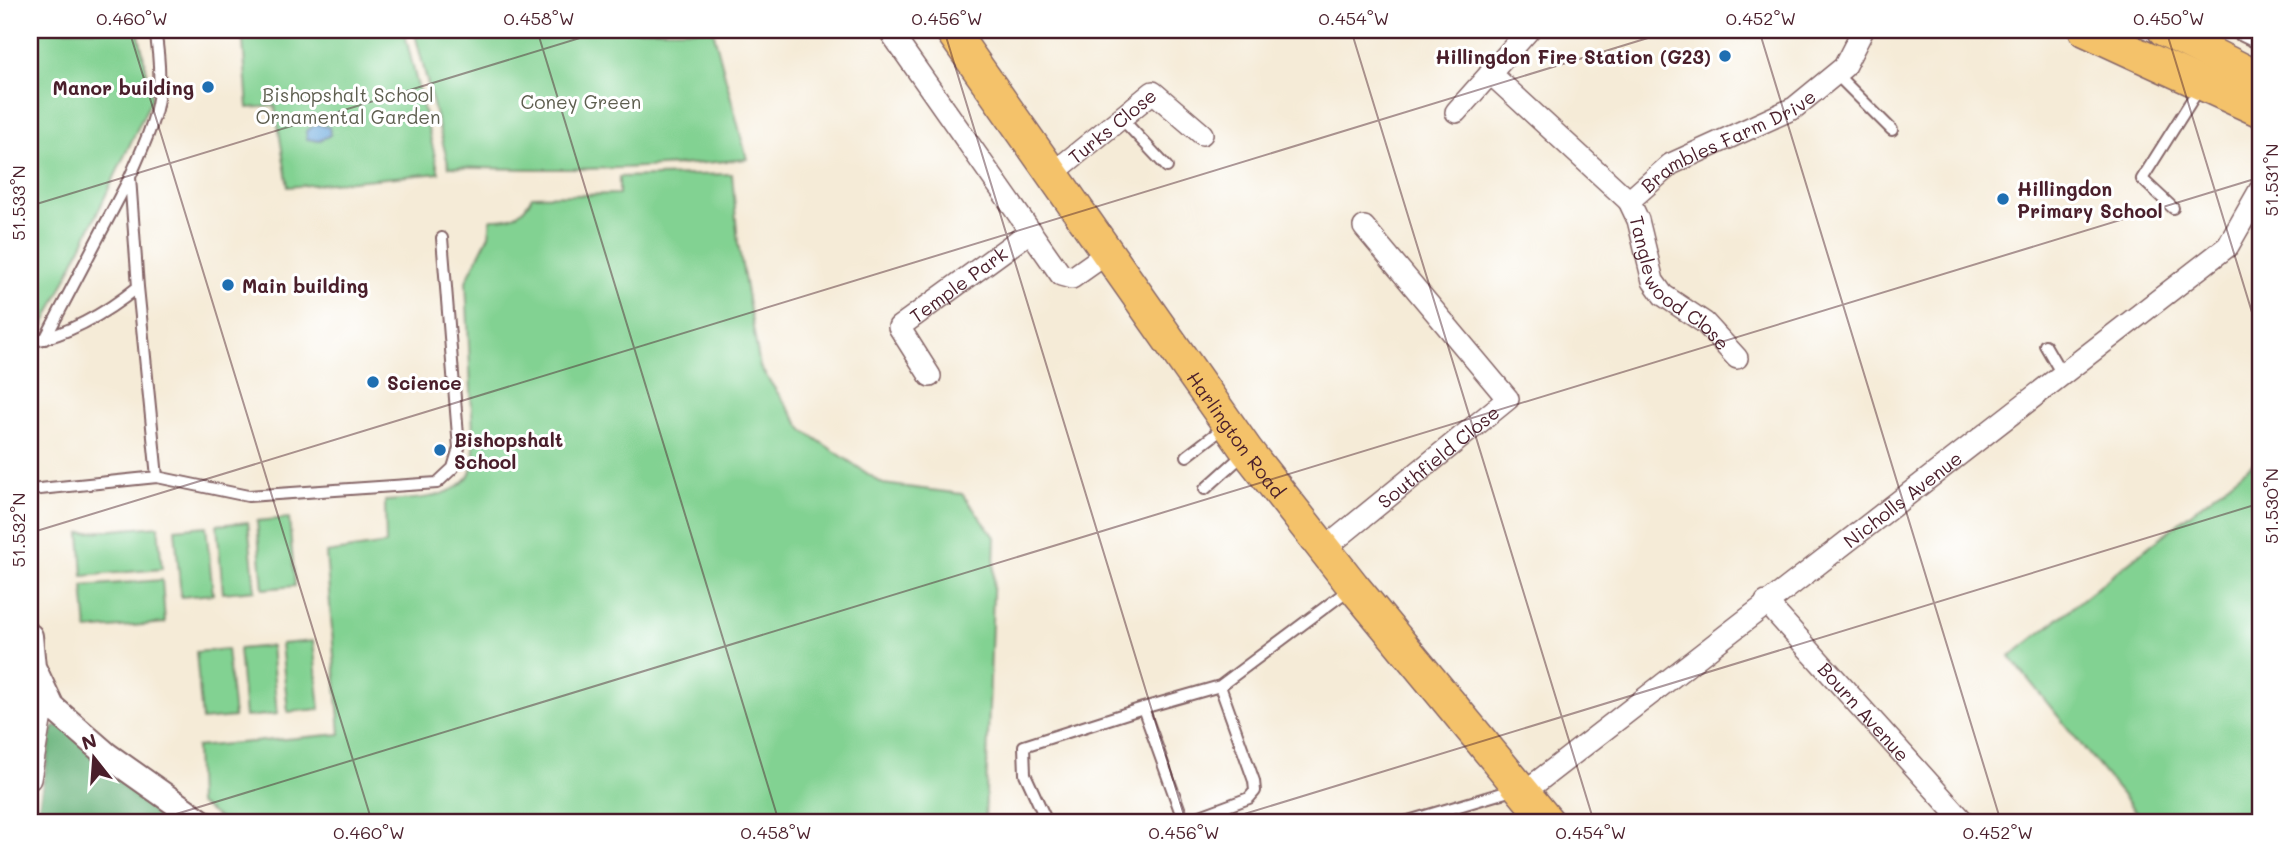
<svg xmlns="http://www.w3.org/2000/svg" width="2291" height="852" viewBox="0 0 2291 852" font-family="Mali,sans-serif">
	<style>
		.green { fill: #82d292; stroke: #66785e; stroke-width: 2 }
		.forest { fill: #69b47c; stroke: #5a6a54; stroke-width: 2 }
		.water { fill: #6dabdf; stroke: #5c6585; stroke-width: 2 }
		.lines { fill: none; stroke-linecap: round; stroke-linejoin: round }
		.service-casing { stroke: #866667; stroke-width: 14 }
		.minor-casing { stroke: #866667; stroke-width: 24 }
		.tertiary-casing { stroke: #866667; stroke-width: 28 }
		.primary-casing { stroke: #866667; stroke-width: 35 }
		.service { stroke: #fff; stroke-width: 10 }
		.minor { stroke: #fff; stroke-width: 21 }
		.tertiary { stroke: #fff; stroke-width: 24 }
		.primary { stroke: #f4c26a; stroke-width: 32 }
		.ticks { fill: none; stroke: #4a1f2b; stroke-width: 2; stroke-opacity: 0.45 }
		.poi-dot { fill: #1f6fb2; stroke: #fff; stroke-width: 2.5 }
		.labels { text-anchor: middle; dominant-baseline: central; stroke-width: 6; stroke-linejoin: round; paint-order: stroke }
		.poi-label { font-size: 19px; font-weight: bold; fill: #4a1f2b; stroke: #fff; text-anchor: start }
		.park-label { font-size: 19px; fill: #5e5e4f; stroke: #fff }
		.street-label { font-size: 19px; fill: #4a1f2b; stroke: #fff }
		.neatline { fill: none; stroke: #4a1f2b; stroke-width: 2.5 }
		.ticks-label { font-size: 18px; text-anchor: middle; fill: #4a1f2b }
	</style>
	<rect width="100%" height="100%" fill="#fff"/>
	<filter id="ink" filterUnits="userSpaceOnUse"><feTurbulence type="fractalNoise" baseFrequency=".0143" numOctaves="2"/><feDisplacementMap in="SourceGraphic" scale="14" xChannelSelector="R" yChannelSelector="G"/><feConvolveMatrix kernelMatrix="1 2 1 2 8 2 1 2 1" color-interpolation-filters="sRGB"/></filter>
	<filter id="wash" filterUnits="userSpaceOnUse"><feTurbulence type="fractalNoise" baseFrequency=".00686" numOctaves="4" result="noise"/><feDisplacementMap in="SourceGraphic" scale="28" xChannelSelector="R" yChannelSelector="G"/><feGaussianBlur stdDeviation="1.57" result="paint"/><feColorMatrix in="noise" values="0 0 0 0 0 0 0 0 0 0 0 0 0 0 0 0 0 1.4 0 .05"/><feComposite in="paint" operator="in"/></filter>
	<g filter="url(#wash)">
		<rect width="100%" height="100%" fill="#f5ebd7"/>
		<path class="green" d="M30 30H138L152 98 43 327 30 325Z
			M238 30H404L439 173 288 187 275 106 248 108 243 41Z
			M414 30H713L747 159C647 170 549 171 449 167Z
			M732 174 738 243 760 367 803 430 883 484 962 494 995 537 985 822H225L198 803 196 747 340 734 326 553 386 544 385 501C411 499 450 500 468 477 472 472 473 462 474 456L466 281 489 235 491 219C511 220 524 214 532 196L619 194V177Z
			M2261 457V822H2144L2010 657Z
			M289 518 295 586 263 589 257 521Z
			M248 522 255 590 223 593 217 525Z
			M158 526 162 569 83 576 80 533Z
			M206 526 213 594 181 597 175 529Z
			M162 580 165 623 87 630 83 586Z
			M313 641 320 709 288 712 281 644Z
			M271 646 277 714 245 717 239 649Z
			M227 649 234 717 202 720 196 652Z"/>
		<path class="forest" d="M60 725 185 822H36L53 728Z"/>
		<path class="water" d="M317 124 329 127 330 135 319 141 307 139 306 131Z"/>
	</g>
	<g filter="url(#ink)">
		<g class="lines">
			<g class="service-casing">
				<path id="service" d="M2230 30 2261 45
					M1836 74 1892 130
					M1122 119 1167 167
					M130 177C157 115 166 98 155 30
					M2173 208 2142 179 2200 87
					M45 339 130 177 138 287
					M30 342C70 334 106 313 138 287L157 477 30 490
					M2045 345 2063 376
					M1187 456 1226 426
					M157 477 248 496 437 483 453 468 459 448 442 238
					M1205 489 1245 453
					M1047 822 1025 774 1024 746 1143 708
					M1184 822 1143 708 1220 686 1351 588
					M1184 822 1249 798 1255 791 1254 781 1220 686
					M1405 822 1516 789"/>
			</g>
			<g class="minor-casing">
				<g id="minor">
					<path d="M889 30 1061 275 1072 278 1106 254"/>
					<path id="s1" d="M1490 73 1629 201 1671 164 1794 108 1844 67 1863 30"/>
					<path d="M1456 112 1529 30"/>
					<path id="s2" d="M1052 174 1153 92 1202 134"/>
					<path id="s3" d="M1629 201 1638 220 1653 281 1663 295 1705 323 1737 358"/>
					<path id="s4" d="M930 376 899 327 1031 231"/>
					<path id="s5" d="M1324 549 1508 399 1364 227"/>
					<path id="s6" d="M1766 602 1964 822"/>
					<path d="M30 779 45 692"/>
					<path id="s7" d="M1523 793 2228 246 2261 188"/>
				</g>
			</g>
			<g class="tertiary-casing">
				<path id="tertiary" d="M30 636 33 667 52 707 107 755 202 822"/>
			</g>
			<g class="primary-casing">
				<g id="primary">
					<path id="s8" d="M951 30 1247 451 1353 586 1548 822"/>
					<path d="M2085 30 2261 111"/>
					<path d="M2164 30 2261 79"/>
				</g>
			</g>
			<use href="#service" class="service"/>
			<use href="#minor" class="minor"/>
			<use href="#tertiary" class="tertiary"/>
			<use href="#primary" class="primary"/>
		</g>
	</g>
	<path class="ticks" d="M129 30 372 822M537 30 779 822M944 30 1186 822M1351 30 1594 822M1759 30 2001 822M2166 30 2261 342M30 206 606 30M30 533 1674 30M150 822 2261 177M1218 822 2261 503"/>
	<g class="poi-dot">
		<circle cx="1725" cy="56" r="7"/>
		<circle cx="208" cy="87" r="7"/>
		<circle cx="2003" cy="199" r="7"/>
		<circle cx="228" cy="285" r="7"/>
		<circle cx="373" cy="382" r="7"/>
		<circle cx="440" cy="450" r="7"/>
	</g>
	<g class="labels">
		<g class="poi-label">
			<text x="1711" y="56" text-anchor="end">Hillingdon Fire Station (G23)</text>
			<text x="194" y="87" text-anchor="end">Manor building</text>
			<text x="2017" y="188">Hillingdon<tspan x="2017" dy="22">Primary School</tspan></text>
			<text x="242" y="285">Main building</text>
			<text x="387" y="382">Science</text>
			<text x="454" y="439">Bishopshalt<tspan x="454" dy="22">School</tspan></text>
		</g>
		<g class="park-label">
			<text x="348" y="94">Bishopshalt School<tspan x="348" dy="22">Ornamental Garden</tspan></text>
			<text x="581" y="101">Coney Green</text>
		</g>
		<g class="street-label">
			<text stroke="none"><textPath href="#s2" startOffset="77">Turks Close</textPath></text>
			<text stroke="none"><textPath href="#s1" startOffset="306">Brambles Farm Drive</textPath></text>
			<text stroke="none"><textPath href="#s3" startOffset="100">Tanglewood Close</textPath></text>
			<text stroke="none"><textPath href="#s4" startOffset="131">Temple Park</textPath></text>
			<text stroke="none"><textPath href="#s8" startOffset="495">Harlington Road</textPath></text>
			<text stroke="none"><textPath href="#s5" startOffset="147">Southfield Close</textPath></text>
			<text stroke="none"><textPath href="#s7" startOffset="480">Nicholls Avenue</textPath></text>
			<text stroke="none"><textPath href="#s6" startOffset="147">Bourn Avenue</textPath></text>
		</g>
	</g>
	<rect width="2291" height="852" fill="none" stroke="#fff" stroke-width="77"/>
	<g transform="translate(94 758) rotate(343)" stroke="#ffffff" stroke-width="5" paint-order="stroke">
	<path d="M0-5L12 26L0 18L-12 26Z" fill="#4a1f2b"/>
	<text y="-10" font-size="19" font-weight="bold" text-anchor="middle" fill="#4a1f2b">N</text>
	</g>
	<rect x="38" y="38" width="2214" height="776" class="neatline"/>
	<g class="ticks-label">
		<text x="132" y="25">0.460°W</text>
		<text x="539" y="25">0.458°W</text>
		<text x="947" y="25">0.456°W</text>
		<text x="1354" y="25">0.454°W</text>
		<text x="1761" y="25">0.452°W</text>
		<text x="2169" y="25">0.450°W</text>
		<text transform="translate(2272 180) rotate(-90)" y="6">51.531°N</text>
		<text transform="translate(19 203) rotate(-90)" y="6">51.533°N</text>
		<text transform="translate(2272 506) rotate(-90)" y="6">51.530°N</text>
		<text transform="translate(19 530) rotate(-90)" y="6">51.532°N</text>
		<text x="369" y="839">0.460°W</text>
		<text x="776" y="839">0.458°W</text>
		<text x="1184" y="839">0.456°W</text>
		<text x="1591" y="839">0.454°W</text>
		<text x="1998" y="839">0.452°W</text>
	</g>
</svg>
